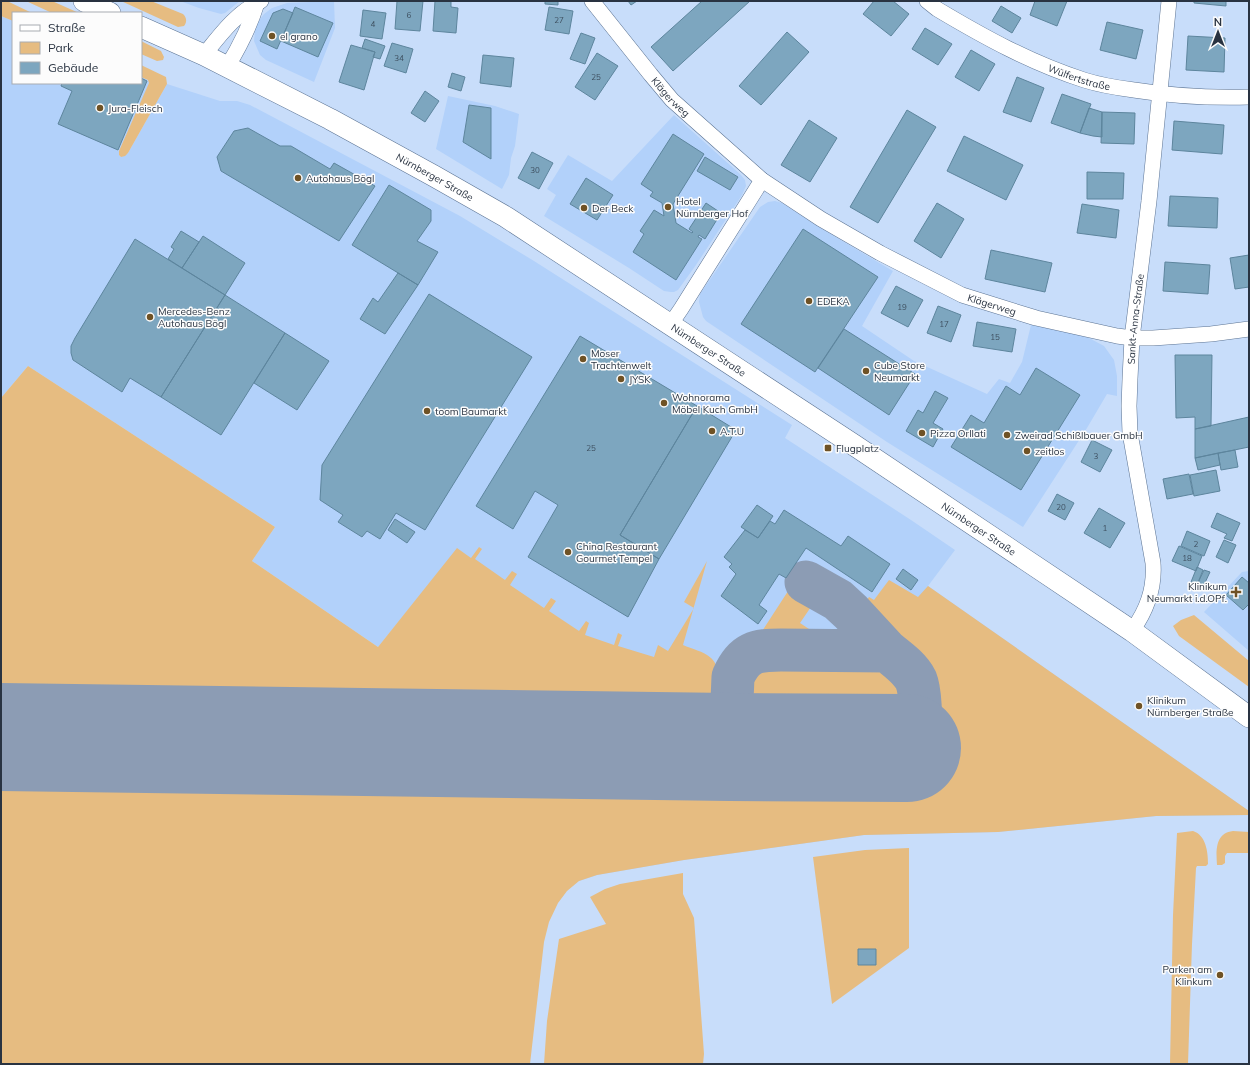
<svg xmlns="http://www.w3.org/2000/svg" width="1250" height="1065" viewBox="0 0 1250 1065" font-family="Mulish,sans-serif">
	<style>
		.built { fill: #b2d1fa }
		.green { fill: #e6bc81 }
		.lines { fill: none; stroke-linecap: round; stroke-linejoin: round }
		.taxiway { stroke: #8c9cb4; stroke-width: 43 }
		.runway { stroke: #8c9cb4; stroke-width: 108 }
		.building { fill: #7da6bf; stroke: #5d859d }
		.minor-casing { stroke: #5b7393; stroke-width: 16 }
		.secondary-casing { stroke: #5b7393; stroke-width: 22 }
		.minor { stroke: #fff; stroke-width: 15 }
		.secondary { stroke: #fff; stroke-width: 21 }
		.poi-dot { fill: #6f5225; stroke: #fcfcfc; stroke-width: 1.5 }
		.labels { text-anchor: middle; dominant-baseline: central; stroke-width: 3; stroke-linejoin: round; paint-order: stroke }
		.number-label { font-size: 8px; fill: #3e5060 }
		.poi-label { font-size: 10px; fill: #293341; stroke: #fcfcfc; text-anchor: start }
		.street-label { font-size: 10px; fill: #293341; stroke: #fcfcfc }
	</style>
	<rect width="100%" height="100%" fill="#c8ddfa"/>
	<path class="built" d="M180 1H240L225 13 221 14 199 8Z
		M334 1 335 28 314 82 266 60 260 55 254 41 255 30 258 22 264 14 272 8 287 3Z
		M1 16 13 21V83H141V77L148 80 149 83 148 87 119 151V155L121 157 128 153 167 84 220 101H237L250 105 460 216 534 261 792 425 785 438 911 520 955 550 928 586 1249 811V815L1156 816 998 832 864 835 684 860 597 875 579 881 1 884V661L535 666 455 552 378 647 252 561 275 527 28 366 1 398Z
		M448 96 495 106 519 114 515 146 511 158 509 175 502 189 436 149Z
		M674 115 740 174 745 180 746 186 742 195 696 265 678 290 674 292H671L664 291 629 268 544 216 556 195 547 189 568 155 612 181Z
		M775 201 782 203 817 226 893 271 862 326 914 361 987 394 999 379 1010 383 1022 362 1031 325 1075 334 1089 338 1104 346 1114 360 1117 376V396L1107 394 1087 428 1023 527 887 442 706 321 703 317 699 302 700 294 760 207 768 202Z
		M1249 571V651L1204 612 1242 572Z"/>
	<path class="green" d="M1 1H7L32 13H13V21L1 16Z
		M26 1H52L79 13H52Z
		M121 1H151L183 14C187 18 187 22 184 26L178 27Z
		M141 41 161 51 164 57 163 60 157 61 141 54Z
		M141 65 166 77 167 84 128 153 125 156 121 157 119 155V151L149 83 148 80 141 77Z
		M28 366 275 527 252 561 378 647 457 548 471 558 479 547 482 549 475 559 505 580 512 571 517 574 510 585 544 608 551 598 556 601 549 611 579 631 586 621 589 623 585 635 614 645 618 633 622 635 618 646 654 657 658 645 668 651 694 608 684 602 707 561 683 645C692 649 703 651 711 658 723 669 728 707 720 721 715 730 705 732 696 733L1 724V398Z
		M889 580 918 597 928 586 1249 811V815L1156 816 998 832 864 835 684 860 597 875 579 881 567 891 558 903 549 922 544 942 530 1064H1V750L925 762V688L922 680 913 667 858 613 869 597 874 600Z
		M792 585 817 598 800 623 830 643 847 618 873 644 755 642Z
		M1194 615 1249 661V687L1179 636 1173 626 1181 620Z
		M795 656 870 657C874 657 878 657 882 658 896 662 909 677 913 690 915 697 914 705 914 712 914 719 914 727 908 731 901 737 890 736 881 736L764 733C755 732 744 731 739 722 737 718 737 712 737 707 738 690 741 671 758 662 769 656 783 657 795 656Z
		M1193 831C1206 835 1208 852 1208 864L1206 866H1197L1196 868 1192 944 1188 1064H1170L1173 915 1177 833Z
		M1233 831 1249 832V853H1227L1225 856V863L1222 865H1217C1216 851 1215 833 1233 831Z
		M909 848V948L832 1004 813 857 865 850Z
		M683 873V894L694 918 704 1054 703 1064H544L547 1021 559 939 606 924 590 897 605 889 620 884Z"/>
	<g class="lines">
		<path class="taxiway" d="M806 582 838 600 851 612 887 651
			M730 747 733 677C744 652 756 650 781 650L887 651C897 659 910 668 916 680 920 690 922 720 919 730 917 738 913 743 907 748"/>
		<path class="runway" d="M1 737 730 747 907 748"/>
	</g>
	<path class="building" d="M397 1H423L420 31 395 29Z
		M435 1H451V7L458 8 456 33 433 31Z
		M545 1H558V5L545 4Z
		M628 1H637L631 5Z
		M702 1H750L673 71 651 47Z
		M874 1H893L909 14 891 36 863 14Z
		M1035 1H1067L1057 26 1030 15Z
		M1194 1H1226V6L1194 3Z
		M1001 6 1021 18 1012 33 992 21Z
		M295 7 333 23 318 57 281 41Z
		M549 7 573 11 569 34 545 30Z
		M283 9 293 13 277 49 260 41 273 13Z
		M363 10 386 13 382 39 360 36Z
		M1107 22 1143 30 1136 59 1100 50Z
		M925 28 952 44 938 65 912 49Z
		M787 32 809 52 761 105 739 86Z
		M581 33 595 38 585 64 570 59Z
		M1188 36 1225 38 1224 72 1186 70Z
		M365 39 385 46 380 59 373 57 375 52 362 48Z
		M392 43 413 49 406 73 384 66Z
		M351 45 375 52 364 90 339 82Z
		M971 50 995 64 979 91 955 77Z
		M597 53 618 66 595 100 575 87Z
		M483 55 514 58 511 87 480 83Z
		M452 73 465 77 461 91 448 87Z
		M1017 77 1044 88 1031 122 1003 112Z
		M141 78 147 81 118 150 58 124 72 91 61 86 62 83H141Z
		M425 91 439 101 425 122 411 113Z
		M1062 94 1091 104 1080 133 1051 123Z
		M469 105 491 108V159L463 142Z
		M1089 108 1102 112V137L1093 136 1080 133Z
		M907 110 936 127 878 223 850 207Z
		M1102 112 1135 113 1134 144 1101 143Z
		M809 120 837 138 810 182 781 165Z
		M1174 121 1224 125 1222 154 1172 150Z
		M248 128 280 146H291L330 169 334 163 375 186 339 241 221 171 217 157 234 131Z
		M673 134 704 154 673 204 676 223 692 233 693 232 689 229 706 203 721 213 705 239 699 235 698 237 702 239 676 280 633 252 644 234 640 231 654 210 664 216 662 203 650 196 653 192 641 184Z
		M964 136 1023 165 1006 200 947 171Z
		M532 152 553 163 539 189 518 178Z
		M705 157 738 177 730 190 697 171Z
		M1087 172 1124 173 1123 199H1087Z
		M586 178 613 195 597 220 570 204Z
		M389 185 431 210V221L417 241 438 252 418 285 352 245Z
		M1170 196 1218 198 1217 228 1168 226Z
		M937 203 964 219 941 258 914 241Z
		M1082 204 1119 210 1116 238 1077 233Z
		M803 229 878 277 815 372 741 324Z
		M181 231 199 242 182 268 168 259 174 249 171 247Z
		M203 236 245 263 225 295 182 268Z
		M135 239 225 295 161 397 130 378 122 392 73 360 71 353V346L75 338Z
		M991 250 1052 263 1045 292 985 279Z
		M1249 255V287L1235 289 1230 258Z
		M1165 262 1210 265 1208 294 1163 291Z
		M398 273 418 285 385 334 360 319 373 298 378 302Z
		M896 286 923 300 908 327 881 313Z
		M429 294 532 357 425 530 396 513 380 539 367 531 362 537 338 522 343 515 320 500 322 465Z
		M225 295 285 333 221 435 161 397Z
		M938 306 961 315 951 342 927 333Z
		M977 322 1016 329 1012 352 973 346Z
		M844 329 915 374 889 415 818 368Z
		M285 333 329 361 297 410 254 383Z
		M580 336 697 406 620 535 659 559 628 617 528 557 558 505 535 491 513 529 476 506Z
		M1175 355H1212L1211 426 1195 429V417L1176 418Z
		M1036 368 1080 395 1021 490 951 447 971 415 984 423 1006 386 1020 395Z
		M935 391 948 398 933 423 943 429 933 447 906 431 918 410 923 413Z
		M697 406 736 430 659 559 620 535Z
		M1249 417V447L1195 458V429Z
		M1092 440 1112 450 1100 472 1081 462Z
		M1235 450 1238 467 1221 470 1218 453Z
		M1218 453 1220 465 1198 470 1195 458Z
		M1216 470 1220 491 1194 496 1190 475Z
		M1189 474 1193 494 1167 499 1163 479Z
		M1057 494 1074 503 1065 520 1048 511Z
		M757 505 773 516 758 538 741 527Z
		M1099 508 1125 523 1110 548 1084 533Z
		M784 510 841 546 848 536 890 564 872 592 806 548 786 578 779 574 759 605 767 611 758 624 721 596 736 574 729 567 732 564 724 557 745 530 758 538 770 521 775 524Z
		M1217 513 1240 523 1232 541 1224 538 1227 534 1211 527Z
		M395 519 415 532 407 543 388 530Z
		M1187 531 1210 541 1204 556 1181 546Z
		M1224 540 1236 545 1228 563 1216 557Z
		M1179 546 1202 556 1196 571 1172 561Z
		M1197 567 1203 570 1197 585 1191 582Z
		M903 569 918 580 911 590 896 579Z
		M1204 570 1210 572 1203 587 1197 585Z
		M1242 577 1249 583V604L1243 610 1226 595Z
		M858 949H876V965H858Z"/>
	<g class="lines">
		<g class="minor-casing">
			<g id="minor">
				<path id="s1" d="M592 1 651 75 672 100 762 180 821 219 880 253 962 295 1036 318 1117 336 1132 338H1153L1211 334 1249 329"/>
				<path id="s2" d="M927 1 937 9C984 37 1031 63 1084 80 1100 85 1118 88 1134 90 1172 96 1211 98 1249 97"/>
				<path d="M204 55C220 35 237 12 261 1"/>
				<path d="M227 67C240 46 250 26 257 3"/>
				<path d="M670 325 681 309 762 180"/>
				<path id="s3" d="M1132 631C1147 610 1155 589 1153 563L1130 433 1129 406 1130 379 1132 338 1149 201 1169 1"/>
			</g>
		</g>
		<g class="secondary-casing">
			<g id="secondary">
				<path d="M84 1 110 13"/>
				<path id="s4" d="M141 27 204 55 330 119 434 176 506 217 854 445 1132 631 1249 717"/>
			</g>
		</g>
		<use href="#minor" class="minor"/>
		<use href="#secondary" class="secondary"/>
	</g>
	<g class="poi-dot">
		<circle cx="272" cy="36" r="4"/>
		<circle cx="100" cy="108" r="4"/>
		<circle cx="298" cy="178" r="4"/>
		<circle cx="668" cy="207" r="4"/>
		<circle cx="584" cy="208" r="4"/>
		<circle cx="809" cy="301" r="4"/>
		<circle cx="150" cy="317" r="4"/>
		<circle cx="583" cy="359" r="4"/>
		<circle cx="866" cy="371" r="4"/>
		<circle cx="621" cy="379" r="4"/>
		<circle cx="664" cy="403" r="4"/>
		<circle cx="427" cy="411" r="4"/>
		<circle cx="712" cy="431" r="4"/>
		<circle cx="922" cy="433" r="4"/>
		<circle cx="1007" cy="435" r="4"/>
		<rect x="824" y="444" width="8" height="8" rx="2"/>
		<circle cx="1027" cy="451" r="4"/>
		<circle cx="568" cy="552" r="4"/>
		<path d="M1234 586h4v4h4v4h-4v4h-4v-4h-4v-4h4z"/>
		<circle cx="1139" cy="706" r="4"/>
		<circle cx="1220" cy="975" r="4"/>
	</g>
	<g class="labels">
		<g class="number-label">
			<text x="409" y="15">6</text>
			<text x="559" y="20">27</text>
			<text x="373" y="24">4</text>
			<text x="399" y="58">34</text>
			<text x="596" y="77">25</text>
			<text x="535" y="170">30</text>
			<text x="902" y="307">19</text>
			<text x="944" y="324">17</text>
			<text x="995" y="337">15</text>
			<text x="591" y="448">25</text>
			<text x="1096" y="456">3</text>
			<text x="1061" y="507">20</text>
			<text x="1105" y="528">1</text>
			<text x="1196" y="544">2</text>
			<text x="1187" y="558">18</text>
		</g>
		<g class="poi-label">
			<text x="280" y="36">el grano</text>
			<text x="108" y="108">Jura-Fleisch</text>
			<text x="306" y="178">Autohaus Bögl</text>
			<text x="676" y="201">Hotel<tspan x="676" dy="12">Nürnberger Hof</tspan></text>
			<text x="592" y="208">Der Beck</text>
			<text x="817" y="301">EDEKA</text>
			<text x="158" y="311">Mercedes-Benz<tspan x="158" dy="12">Autohaus Bögl</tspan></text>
			<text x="591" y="353">Moser<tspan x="591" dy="12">Trachtenwelt</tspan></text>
			<text x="874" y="365">Cube Store<tspan x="874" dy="12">Neumarkt</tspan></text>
			<text x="629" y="379">JYSK</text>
			<text x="672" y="397">Wohnorama<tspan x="672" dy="12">Möbel Kuch GmbH</tspan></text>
			<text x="435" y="411">toom Baumarkt</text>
			<text x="720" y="431">A.T.U</text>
			<text x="930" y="433">Pizza Orllati</text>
			<text x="1015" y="435">Zweirad Schißlbauer GmbH</text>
			<text x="836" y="448">Flugplatz</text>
			<text x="1035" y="451">zeitlos</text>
			<text x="576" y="546">China Restaurant<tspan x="576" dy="12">Gourmet Tempel</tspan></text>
			<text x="1227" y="586" text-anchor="end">Klinikum<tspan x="1227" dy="12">Neumarkt i.d.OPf.</tspan></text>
			<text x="1147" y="700">Klinikum<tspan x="1147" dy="12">Nürnberger Straße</tspan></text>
			<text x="1212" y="969" text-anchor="end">Parken am<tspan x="1212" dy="12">Klinkum</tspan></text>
		</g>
		<g class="street-label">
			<text stroke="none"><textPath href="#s2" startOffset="171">Wülfertstraße</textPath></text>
			<text stroke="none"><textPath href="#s1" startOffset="124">Klägerweg</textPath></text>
			<text stroke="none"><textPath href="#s4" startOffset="330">Nürnberger Straße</textPath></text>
			<text stroke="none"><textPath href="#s1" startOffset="510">Klägerweg</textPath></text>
			<text stroke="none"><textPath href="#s3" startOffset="319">Sankt-Anna-Straße</textPath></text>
			<text stroke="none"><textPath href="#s4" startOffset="654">Nürnberger Straße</textPath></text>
			<text stroke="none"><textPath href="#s4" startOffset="978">Nürnberger Straße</textPath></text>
		</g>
	</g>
	<rect width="1250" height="1065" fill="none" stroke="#293341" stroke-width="4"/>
	<rect x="12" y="12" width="130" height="72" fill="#fcfcfc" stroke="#a8acb1"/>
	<rect x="20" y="25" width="20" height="6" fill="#ffffff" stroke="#a8acb1"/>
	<text x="48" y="32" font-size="12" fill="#293341">Straße</text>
	<rect x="20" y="42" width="20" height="12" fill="#e6bc81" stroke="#a8acb1"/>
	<text x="48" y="52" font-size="12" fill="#293341">Park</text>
	<rect x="20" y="62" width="20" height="12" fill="#7da6bf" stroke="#a8acb1"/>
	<text x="48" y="72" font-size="12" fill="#293341">Gebäude</text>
	<g transform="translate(1218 32)" stroke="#fcfcfc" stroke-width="3" paint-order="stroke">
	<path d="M0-3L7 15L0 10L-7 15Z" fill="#293341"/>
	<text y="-6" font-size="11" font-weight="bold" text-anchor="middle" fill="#293341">N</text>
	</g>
</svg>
